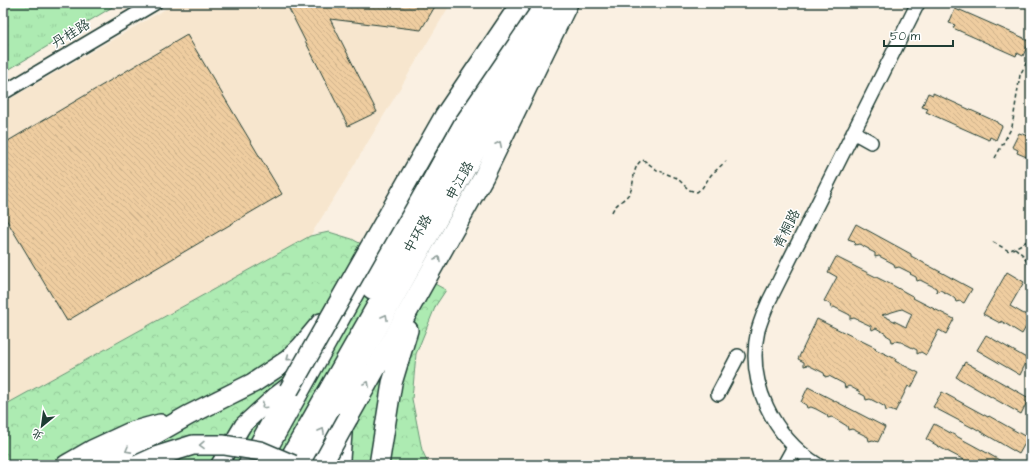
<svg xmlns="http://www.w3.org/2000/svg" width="1034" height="468" viewBox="0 0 1034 468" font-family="'Architects Daughter','LXGW WenKai TC',sans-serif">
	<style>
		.built { fill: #f7e6ce }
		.grass { fill: url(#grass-tufts); stroke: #669473 }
		.park { fill: url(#park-crowns); stroke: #669473 }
		.building { fill: url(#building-back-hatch); stroke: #1f3d34; fill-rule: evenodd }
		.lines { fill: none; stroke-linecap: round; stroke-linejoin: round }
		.minor-casing { stroke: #1f3d34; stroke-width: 16 }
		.major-casing { stroke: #1f3d34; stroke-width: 19 }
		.highway-casing { stroke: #1f3d34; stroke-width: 22 }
		.path { stroke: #1f3d34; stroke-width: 1.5; stroke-dasharray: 4 3; stroke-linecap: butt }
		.minor { stroke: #fff; stroke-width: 13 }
		.major { stroke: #fff; stroke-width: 16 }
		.highway { stroke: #fff; stroke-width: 19 }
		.highway-bridge-casing { stroke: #1f3d34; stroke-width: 22; stroke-linecap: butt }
		.highway-bridge { stroke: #fff; stroke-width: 19 }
		.oneway { stroke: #8f9e9a }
		.labels { text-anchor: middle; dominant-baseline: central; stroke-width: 3; stroke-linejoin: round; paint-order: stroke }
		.street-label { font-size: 14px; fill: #1f3d34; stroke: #fff }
	</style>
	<defs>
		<pattern id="grass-tufts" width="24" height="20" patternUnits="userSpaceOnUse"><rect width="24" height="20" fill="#adebb2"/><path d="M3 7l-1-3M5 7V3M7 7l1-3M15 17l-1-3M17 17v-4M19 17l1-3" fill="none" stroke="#94ca9a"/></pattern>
		<pattern id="park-crowns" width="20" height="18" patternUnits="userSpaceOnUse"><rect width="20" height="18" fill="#adebb2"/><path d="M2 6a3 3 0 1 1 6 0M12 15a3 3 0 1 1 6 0" fill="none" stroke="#94ca9a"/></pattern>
		<pattern id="building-back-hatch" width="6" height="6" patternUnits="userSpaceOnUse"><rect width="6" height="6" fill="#efcda0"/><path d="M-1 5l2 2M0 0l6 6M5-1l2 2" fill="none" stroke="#ccb18a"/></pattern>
	</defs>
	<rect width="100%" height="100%" fill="#faf0e2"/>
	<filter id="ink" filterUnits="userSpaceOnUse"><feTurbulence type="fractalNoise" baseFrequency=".025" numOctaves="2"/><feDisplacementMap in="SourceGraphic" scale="8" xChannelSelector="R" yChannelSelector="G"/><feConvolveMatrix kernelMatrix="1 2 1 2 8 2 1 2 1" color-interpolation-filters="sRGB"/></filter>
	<g filter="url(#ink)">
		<path class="built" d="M176 3H451L344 182 310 236 3 406V103Z"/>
		<path class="grass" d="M3 3H119L3 73Z"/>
		<path class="park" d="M329 232 352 239 446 290 436 305 416 354 412 399 422 450 429 465H3V406L310 236Z"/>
		<path class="building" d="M286 3H437L421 30 330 19 377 112 348 126Z
			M955 9 960 11V10L1024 38V39L1029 42 1023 56 1017 53 1016 56 953 28 955 25 949 23Z
			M187 35 282 194 67 321 3 214V144Z
			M928 93 933 95V93L997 122V123L1002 126 996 140 990 137 989 140 926 112 928 109 922 107Z
			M1019 133 1031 137V154L1029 158 1017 153 1018 150 1012 147Z
			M856 224 911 254V256L972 289 964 303 960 301 956 302 955 299 950 295 940 290 937 292 936 288 920 280 917 281 916 277 910 274 911 273 899 267 895 268 894 264 879 256 875 257V253L869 250V249L859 244 855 245 854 241 848 239Z
			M836 257 894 286 914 297 913 298 954 319 946 334 939 330 926 355 921 352 917 354V350L901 342 896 341 892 342 891 338 886 335V334L876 328 872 330 871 326 854 318 850 319V315L834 307 831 308 830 304 824 301 837 277 828 272ZM902 309 912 314 906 327 882 315Z
			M1007 272 1024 282 1010 306 1031 318 1022 334 1001 321 1000 323 983 314Z
			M817 319 876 348 875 349 896 359 895 361 919 373 911 388 908 386 895 412 890 410 886 411 885 407 880 404 870 399 866 400 865 396 859 393 860 392 849 386 845 388 844 384 829 376 825 377 824 373 808 365 804 366V362L798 359Z
			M986 335 1028 359 1020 375 977 350Z
			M965 362 1029 398 1021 414 956 377Z
			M808 387 885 427 878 442 873 440 869 441 868 437 852 429 848 430 847 426 832 417 828 418 827 415 816 409 811 407 807 408 806 405 801 402Z
			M942 392 988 417 989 416 1028 438 1019 454 973 427V428L933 407Z
			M934 424 980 449 1008 465H974L943 449 926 439Z"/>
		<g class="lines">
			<g class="minor-casing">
				<path id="minor" d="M3 93 155 3
					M853 132 871 142
					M718 394 738 356
					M784 465 794 447
					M818 465C773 437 746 382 758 330 761 320 765 310 769 301L918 3"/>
			</g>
			<g class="major-casing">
				<path id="major" d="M219 465 243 425 276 395 293 382
					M260 465 412 192
					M303 465 549 22
					M341 465 344 427"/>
			</g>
			<g class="highway-casing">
				<path id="highway" d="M372 289 530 3
					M348 418 484 176 568 3
					M66 465 92 450 131 432 160 424
					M101 465 189 415 253 383 288 360 301 347 321 323
					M248 465 289 390
					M286 465 549 3
					M379 465 392 383 408 330"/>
			</g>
			<path class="path" d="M995 158 1012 127 1020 75 1031 54
				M612 212C616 202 627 200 631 190 635 180 632 167 642 160L645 161 657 170 677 178 689 190 697 192 702 188 711 175 726 161
				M993 242 1009 251 1031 239
				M1015 248 1024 256 1031 272"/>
			<use href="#minor" class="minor"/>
			<use href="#major" class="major"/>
			<use href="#highway" class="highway"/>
			<g class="highway-bridge-casing">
				<path id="highway-bridge" d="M289 390 445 115 521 3
					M138 465 158 456 193 445H224L260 451 293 465
					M322 465 348 418"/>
			</g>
			<use href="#highway-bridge" class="highway-bridge"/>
		</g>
		<defs><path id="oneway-chevron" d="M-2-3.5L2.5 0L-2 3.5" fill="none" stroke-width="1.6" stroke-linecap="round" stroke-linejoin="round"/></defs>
		<g class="oneway">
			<use href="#oneway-chevron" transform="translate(499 144) rotate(-64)"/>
			<use href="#oneway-chevron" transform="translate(438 259) rotate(-61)"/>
			<use href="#oneway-chevron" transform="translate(385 317) rotate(-61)"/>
			<use href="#oneway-chevron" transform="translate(289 358) rotate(140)"/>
			<use href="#oneway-chevron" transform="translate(367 384) rotate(-61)"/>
			<use href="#oneway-chevron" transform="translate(264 406) rotate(137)"/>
			<use href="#oneway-chevron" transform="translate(322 431) rotate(-61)"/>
			<use href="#oneway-chevron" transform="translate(202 445) rotate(179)"/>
			<use href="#oneway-chevron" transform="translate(128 450) rotate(151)"/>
		</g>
	</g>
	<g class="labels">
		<g class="street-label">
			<text transform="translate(71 34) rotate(-31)">丹桂路</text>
			<text transform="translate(460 181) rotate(-61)">申江路</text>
			<text transform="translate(787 229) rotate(-63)">青桐路</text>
			<text transform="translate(418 234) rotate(-60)">中环路</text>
		</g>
	</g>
	<rect width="1034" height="468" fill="none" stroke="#fff" stroke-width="16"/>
	<rect x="8" y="8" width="1018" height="452" fill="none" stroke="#1f3d34" stroke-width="1.5" filter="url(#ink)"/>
	<g transform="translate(42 426) rotate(209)" stroke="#ffffff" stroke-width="3" paint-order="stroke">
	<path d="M0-3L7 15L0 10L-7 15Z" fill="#1f3d34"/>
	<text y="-6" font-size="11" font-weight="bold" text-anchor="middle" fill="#1f3d34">北</text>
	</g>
	<path d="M884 40v6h69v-6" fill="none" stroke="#1f3d34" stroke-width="2"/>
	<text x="890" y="40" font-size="12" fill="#1f3d34" stroke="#ffffff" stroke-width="3" paint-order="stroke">50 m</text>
</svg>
